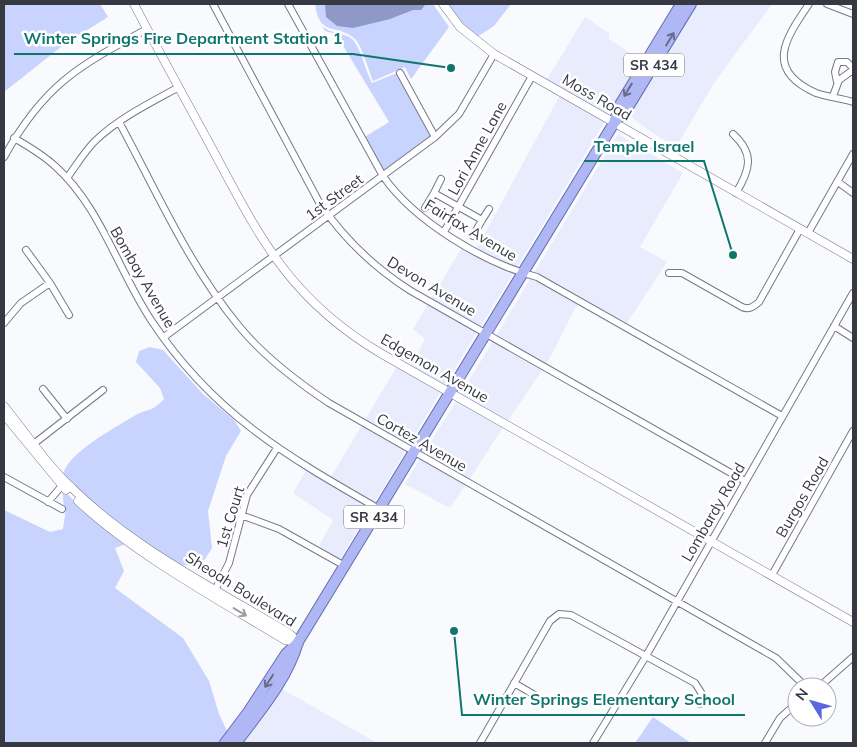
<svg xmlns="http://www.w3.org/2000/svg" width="857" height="747" viewBox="0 0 857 747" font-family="Mulish,sans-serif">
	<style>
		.built { fill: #e8ecfd }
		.green { fill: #c8d3fe }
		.water { fill: #8f99c8 }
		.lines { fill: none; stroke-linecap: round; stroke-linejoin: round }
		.minor-casing { stroke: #75798c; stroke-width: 8 }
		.tertiary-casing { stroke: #75798c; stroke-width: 9 }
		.primary-casing { stroke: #626db1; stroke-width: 12 }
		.minor { stroke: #fff; stroke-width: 6 }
		.tertiary { stroke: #fff; stroke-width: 8 }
		.primary { stroke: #afb8f4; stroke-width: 10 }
		.oneway { stroke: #676c89 }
		.oneway2 { stroke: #9b9ca0 }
		.labels { text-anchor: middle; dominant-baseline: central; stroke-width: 5; stroke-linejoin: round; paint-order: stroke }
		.shield { fill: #fff; stroke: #73747b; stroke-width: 1 }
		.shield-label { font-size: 14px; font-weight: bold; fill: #373942 }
		.street-label { font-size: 15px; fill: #373942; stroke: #fff }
		.leader { fill: none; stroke: #0f766e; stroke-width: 2 }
		.callout-dot { fill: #0f766e; stroke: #fff; stroke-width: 2 }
		.callout-label { font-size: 16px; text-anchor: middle; font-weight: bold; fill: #0f766e; stroke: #fff; stroke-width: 5; stroke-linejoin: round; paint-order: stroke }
	</style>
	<rect width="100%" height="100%" fill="#f9fafe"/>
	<path class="built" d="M698 4H772L714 83 676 147 651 132 630 116Z
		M585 17 609 33V39L642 61 607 116 546 81Z
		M560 95 605 121 516 269 511 267 477 248Z
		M618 134 683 173 640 247 667 262 627 323 534 273Z
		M463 246 513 274 480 327 431 299Z
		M531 278 578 303 546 365 496 336Z
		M428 304 477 332 444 386 411 367 425 339 413 329Z
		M493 341 543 369 507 422 460 395Z
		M397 366 441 391 408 446 365 420Z
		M457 400 504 426 469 480 423 454Z
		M362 425 406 450 374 503 320 473 331 477Z
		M420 459 466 484 450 508 405 484Z
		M306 470 371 508 340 559 319 546 333 520 293 493Z
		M280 688 377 743H242Z"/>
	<path class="green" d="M4 4H100L108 17 66 43 4 92Z
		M315 4H433L449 27 411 79 405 67 373 81C369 71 361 43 354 38 337 24 319 37 315 4Z
		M447 4H511L494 26 477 37 463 25Z
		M322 26C331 34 343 32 352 39 360 46 366 72 372 83L397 73 432 136 383 172 363 138 389 122 336 34 325 31Z
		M150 347 163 350 203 394 234 420 241 431 226 456 208 511 212 548 205 559 193 566 181 565 154 549 95 505 63 475C67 453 116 427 134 416 148 408 151 413 164 399L160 388 136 362 139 351Z
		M62 489 87 513 128 543 115 548 124 571 115 588 183 638 209 681 219 714 228 733 220 743H4V510L50 532 63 529 66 508 64 507Z
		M653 717 691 743H635Z"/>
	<path class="water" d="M325 4H425V5L421 10H413L390 19 353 28 337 26 326 17Z"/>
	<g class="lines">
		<g class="minor-casing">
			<path id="minor" d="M213 4 319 202C344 239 373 267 411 291L745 481
				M288 4 383 176C414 221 484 263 537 277L782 416
				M809 4C785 39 764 70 816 93 827 97 841 98 853 102
				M827 4 853 14
				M400 73 435 137
				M837 82 835 72 838 62H847L853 68
				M833 96 839 80 853 70
				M119 122C156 190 188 264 238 325 263 356 296 381 329 403L776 658 806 687
				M733 134C755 154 750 170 736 193
				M14 138C28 146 43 155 55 166 100 206 118 270 151 320 212 413 285 455 379 509
				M4 157C44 85 77 67 147 29
				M67 178C76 166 84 152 95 141 119 118 150 103 179 87
				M441 179 434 193 482 220 489 209
				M838 182 853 193
				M425 208 434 193
				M444 232 532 76
				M808 233 853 154
				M473 236 482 220
				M26 250 50 283 69 315
				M669 273H682L742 307C749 310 753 307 759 302L800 229
				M4 323 21 303 50 283
				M834 326 853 338
				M164 337 435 137 459 114 494 54
				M43 389 67 419
				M31 446 103 390
				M4 477 62 509
				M48 502 65 482
				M241 515 279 529 345 566
				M772 575 853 431
				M213 594 229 563 247 495 277 448
				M514 683 538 697
				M819 687 853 657
				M480 743 550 621 559 614 571 615 695 683 702 694 700 704
				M593 743 646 656 853 293
				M765 743 780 718 797 703"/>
		</g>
		<g class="tertiary-casing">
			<path id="tertiary" d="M134 4C158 50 183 95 208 141 258 234 287 298 382 354L853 622
				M443 4 460 27 494 54 853 259
				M4 406C26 433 46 464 72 488 134 549 216 589 290 634L298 642
				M5 416 66 490
				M78 501C136 555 217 599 285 640L298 642"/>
		</g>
		<g class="primary-casing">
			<path id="primary" d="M615 120 621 103 681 4
				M225 743 249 711 286 654 298 643
				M236 743C259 712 287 680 298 642L614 123 628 107 691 4"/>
		</g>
		<use href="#minor" class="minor"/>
		<use href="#tertiary" class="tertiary"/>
		<use href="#primary" class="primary"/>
	</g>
	<defs><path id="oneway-shaft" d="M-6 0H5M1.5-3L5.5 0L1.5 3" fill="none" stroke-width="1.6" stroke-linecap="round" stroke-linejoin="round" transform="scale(1.25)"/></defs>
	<g class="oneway">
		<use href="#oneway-shaft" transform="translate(670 39) rotate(-59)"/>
		<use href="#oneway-shaft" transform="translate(628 90) rotate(121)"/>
		<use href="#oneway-shaft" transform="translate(269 681) rotate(123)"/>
	</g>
	<use class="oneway2" href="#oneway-shaft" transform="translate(240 612) rotate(31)"/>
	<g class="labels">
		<g class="shield">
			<rect x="624" y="53.5" width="60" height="23" rx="4"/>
			<rect x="344" y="505.5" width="60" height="23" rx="4"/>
		</g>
		<g class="shield-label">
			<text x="654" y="65">SR 434</text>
			<text x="374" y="517">SR 434</text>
		</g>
		<g class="street-label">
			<text transform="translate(597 97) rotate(30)">Moss Road</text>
			<text transform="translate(477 148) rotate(-61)">Lori Anne Lane</text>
			<text transform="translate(334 197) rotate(-36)">1st Street</text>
			<text transform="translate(471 230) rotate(31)">Fairfax Avenue</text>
			<text transform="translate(143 277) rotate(60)">Bombay Avenue</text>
			<text transform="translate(432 286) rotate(31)">Devon Avenue</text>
			<text transform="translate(435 368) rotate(30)">Edgemon Avenue</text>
			<text transform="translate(422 442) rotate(30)">Cortez Avenue</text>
			<text transform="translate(802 497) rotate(-60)">Burgos Road</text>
			<text transform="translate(713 512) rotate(-60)">Lombardy Road</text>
			<text transform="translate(230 517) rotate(-73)">1st Court</text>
			<text transform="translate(241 589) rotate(32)">Sheoah Boulevard</text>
		</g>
	</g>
	<path class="leader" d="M451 68L353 54H14M733 255L704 161H584M454 631L462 715H745"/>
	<g class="callout-dot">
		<circle cx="451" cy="68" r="5"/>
		<circle cx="733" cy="255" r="5"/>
		<circle cx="454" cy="631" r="5"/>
	</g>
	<g class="callout-label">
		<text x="183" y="44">Winter Springs Fire Department Station 1</text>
		<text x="644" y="152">Temple Israel</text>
		<text x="604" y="705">Winter Springs Elementary School</text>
	</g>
	<rect width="857" height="747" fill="none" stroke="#373942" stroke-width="10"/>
	<g transform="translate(812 702) rotate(307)"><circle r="24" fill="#ffffff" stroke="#afb0b3"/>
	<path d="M0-4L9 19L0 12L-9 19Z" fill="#5a66dd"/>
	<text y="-8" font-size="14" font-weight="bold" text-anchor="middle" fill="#373942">N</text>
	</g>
</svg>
